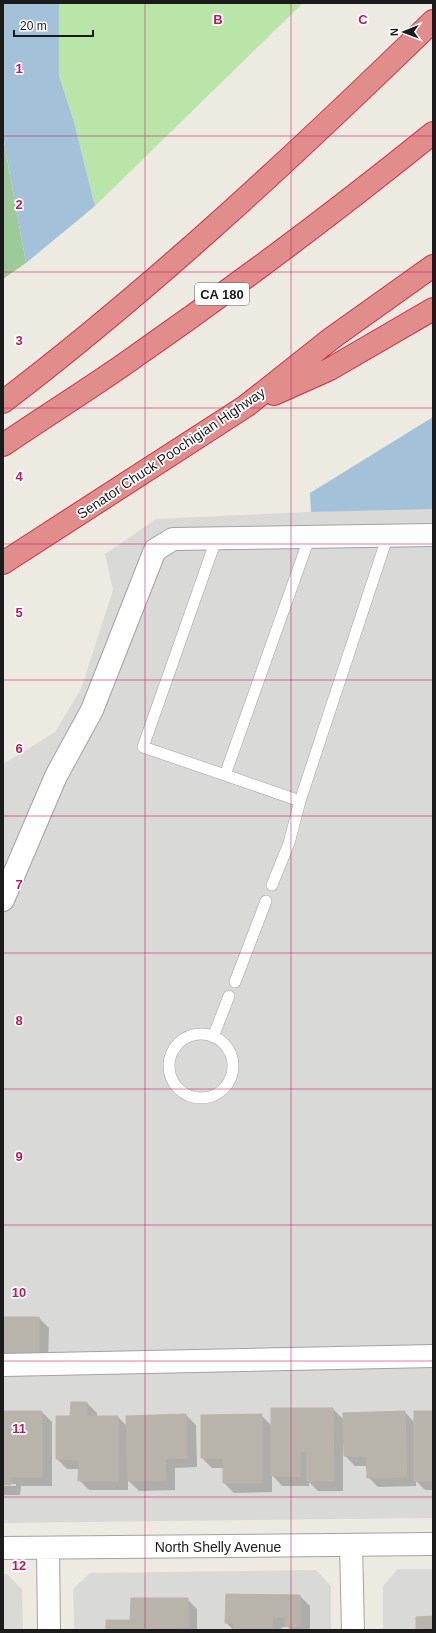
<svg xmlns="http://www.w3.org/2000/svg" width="436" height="1633" viewBox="0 0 436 1633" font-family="Arial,sans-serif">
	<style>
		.residential { fill: #d9d9d8 }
		.grass { fill: #bae5a9 }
		.forest { fill: #9dca98 }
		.water { fill: #a3c2d9 }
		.shadow { fill: #0003 }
		.building { fill: #b9b4ab; stroke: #bdb4a5 }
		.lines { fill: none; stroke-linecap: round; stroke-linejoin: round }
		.service-casing { stroke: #a2a2a2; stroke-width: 12 }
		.minor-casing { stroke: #a2a2a2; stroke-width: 24 }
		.motorway-casing { stroke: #cd2c43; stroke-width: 24 }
		.service { stroke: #fff; stroke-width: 11 }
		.minor { stroke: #fff; stroke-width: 22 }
		.motorway { stroke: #e18d8c; stroke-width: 22 }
		.grid { fill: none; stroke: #c2185b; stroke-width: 1; stroke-opacity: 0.55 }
		.labels { text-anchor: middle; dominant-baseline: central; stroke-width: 3.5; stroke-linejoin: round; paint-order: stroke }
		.shield { fill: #fff; stroke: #5f5f5f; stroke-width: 1 }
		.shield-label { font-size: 13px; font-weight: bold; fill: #1b1b1b }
		.street-label { font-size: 14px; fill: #1b1b1b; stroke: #fff }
		.grid-label { font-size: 13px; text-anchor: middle; font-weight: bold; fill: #c2185b; stroke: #fff; stroke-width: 3.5; stroke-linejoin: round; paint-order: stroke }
	</style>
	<rect width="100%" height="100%" fill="#edebe1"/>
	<path class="residential" d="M372 509H433V1518L3 1523V764L55 732 81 689 113 590 105 554 156 519Z
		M398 1569H433V1630H383V1586Z
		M316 1570 331 1586V1630H74L73 1589 90 1573Z
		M3 1574H7L22 1589 23 1630H3Z"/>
	<path class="grass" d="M59 3H303L95 206 74 122 59 74Z"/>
	<path class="forest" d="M3 137 26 263 3 279Z"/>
	<path class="water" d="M3 3H59V75L74 122 95 206 26 263 3 136Z
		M433 417V509L311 512 310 493Z"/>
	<path class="shadow" d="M3 1318H39L49 1328 48 1365Z
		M87 1403 97 1413V1417H118L127 1426 186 1415 196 1425 197 1467 175 1468V1490L139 1491 128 1480V1490H89L79 1480 80 1469H67L57 1459 71 1417Z
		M333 1409 344 1420 405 1412 415 1423 433 1412V1490H425L416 1481V1486L378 1487 368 1477V1466H355L345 1456V1443H343V1491H318L309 1482V1486H282L272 1475V1492L234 1493 224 1483V1468H212L202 1458 261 1415 272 1426Z
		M3 1412H42L52 1422V1486H21L20 1495H3V1486H16V1484H3Z
		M300 1596 310 1606V1630H291L288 1627H282L281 1630H234L226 1623Z
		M187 1599 197 1609V1630H107Z"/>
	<path class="building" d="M3 1317H39V1356H3Z
		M71 1402H87V1416H118V1481H78L79 1460 56 1459V1416H70Z
		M271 1408H333L334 1481H307V1451L300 1452V1476H271Z
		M3 1411H42V1477H11V1485H3Z
		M405 1411 407 1477 367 1478 366 1456H344L343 1413Z
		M414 1411H433V1481H414Z
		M186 1414 187 1458 165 1459 166 1480 128 1481 126 1416Z
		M262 1414V1483H223V1458H201V1415Z
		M226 1594 300 1595V1626H285V1617L272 1618V1630H294H234V1623H225Z
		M131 1598H188V1627H175V1630H106V1620H130Z
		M433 1616V1630H416V1617Z"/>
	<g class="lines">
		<g class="service-casing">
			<path id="service" d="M217 537 143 747 225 775 310 536
				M225 775 300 801 388 535
				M272 885 289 843 300 801
				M235 982 266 901
				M169 1066a32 32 0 1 1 64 0a32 32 0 1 1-64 0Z
				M213 1037 229 996"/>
		</g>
		<g class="minor-casing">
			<path id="minor" d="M3 900 56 776 92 710 155 550 173 539 433 535
				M3 1365 433 1356
				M351 1546 353 1630
				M3 1548 433 1544
				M48 1548 49 1630"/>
		</g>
		<g class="motorway-casing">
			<path id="motorway" d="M274 394 330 369 433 309
				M3 402C155 286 296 154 433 21
				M3 445C44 417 86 391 126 363 231 290 334 213 433 133
				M3 563 246 406 332 338 433 266"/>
		</g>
		<use href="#service" class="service"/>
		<use href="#minor" class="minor"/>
		<use href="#motorway" class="motorway"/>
	</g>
	<path class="grid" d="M145 3V1630M291 3V1630M3 136H433M3 272H433M3 408H433M3 544H433M3 680H433M3 816H433M3 953H433M3 1089H433M3 1225H433M3 1361H433M3 1497H433"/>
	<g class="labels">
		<rect class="shield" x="195" y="283" width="54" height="22" rx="3"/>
		<g class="shield-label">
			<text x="222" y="294">CA 180</text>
		</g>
		<g class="street-label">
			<text transform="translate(171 453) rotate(-34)">Senator Chuck Poochigian Highway</text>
			<text x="218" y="1547">North Shelly Avenue</text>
		</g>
	</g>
	<g class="grid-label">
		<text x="218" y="24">B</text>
		<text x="363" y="24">C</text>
		<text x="19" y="73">1</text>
		<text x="19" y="209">2</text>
		<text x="19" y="345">3</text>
		<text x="19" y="481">4</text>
		<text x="19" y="617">5</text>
		<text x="19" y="753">6</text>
		<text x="19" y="889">7</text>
		<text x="19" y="1025">8</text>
		<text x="19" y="1161">9</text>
		<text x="19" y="1297">10</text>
		<text x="19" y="1433">11</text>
		<text x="19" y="1570">12</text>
	</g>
	<rect width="436" height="1633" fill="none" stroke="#1b1b1b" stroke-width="8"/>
	<g transform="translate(404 32) rotate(269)" stroke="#ffffff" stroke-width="3" paint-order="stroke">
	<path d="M0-3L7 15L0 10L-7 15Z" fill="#1b1b1b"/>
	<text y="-6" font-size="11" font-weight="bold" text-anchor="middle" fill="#1b1b1b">N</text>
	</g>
	<path d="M14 30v6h79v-6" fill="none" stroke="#1b1b1b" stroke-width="2"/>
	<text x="20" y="30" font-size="12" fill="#1b1b1b" stroke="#ffffff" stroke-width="3" paint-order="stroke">20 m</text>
</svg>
